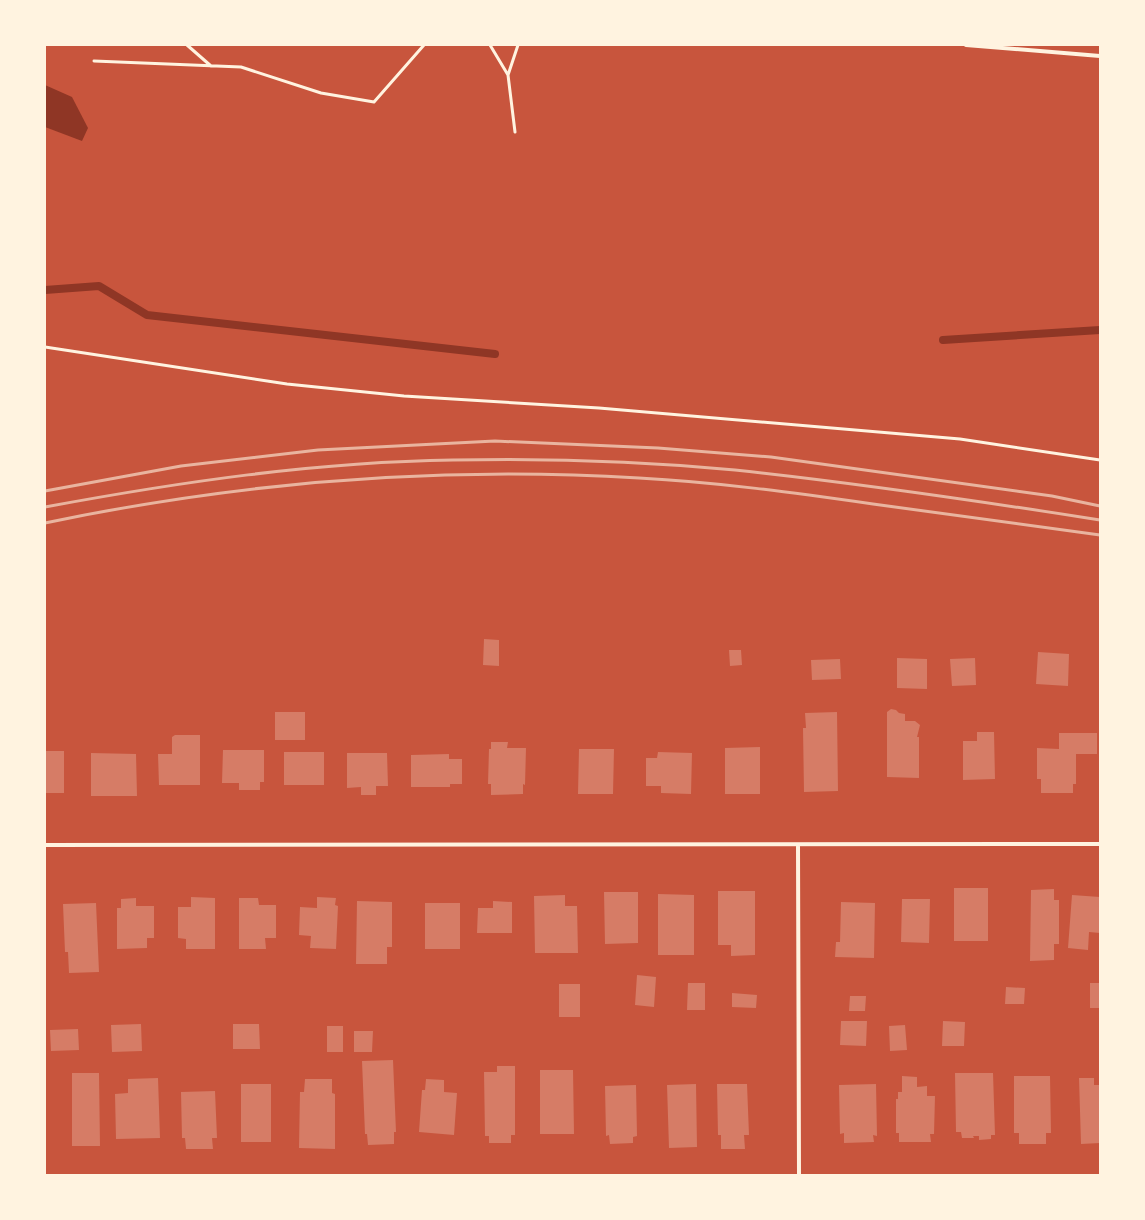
<svg xmlns="http://www.w3.org/2000/svg" width="1145" height="1220" viewBox="0 0 1145 1220" font-family="'IBM Plex Sans',sans-serif">
	<style>
		.water { fill: #8f3625 }
		.lines { fill: none; stroke-linecap: round; stroke-linejoin: round }
		.stream { stroke: #8f3625; stroke-width: 8 }
		.building { fill: #d67c66 }
		.service { stroke: #fff3e0; stroke-width: 3 }
		.minor { stroke: #fff3e0; stroke-width: 4 }
		.rail { stroke: #e9b49f; stroke-width: 3 }
	</style>
	<rect width="100%" height="100%" fill="#c8553d"/>
	<path class="water" d="M45 85 72 97 88 128 82 141 45 127Z"/>
	<g class="lines">
		<path class="stream" d="M45 290 99 286 147 315 495 354
			M943 340 1100 330"/>
	</g>
	<path class="building" d="M484 639 499 640V666L483 665Z
		M729 650H741L742 665 730 666Z
		M1038 652 1069 654 1068 686 1036 684Z
		M897 658 927 659V689L897 688Z
		M975 658 976 685 952 686 950 659Z
		M840 659 841 679 812 680 811 660Z
		M891 709 896 710 899 713 905 714V721H915L920 725 917 737H919V778L887 777V712Z
		M275 712H305V740H275Z
		M837 712 838 791 804 792 803 728H806L805 713Z
		M977 732H994L995 779 963 780V741H977Z
		M1059 733H1097V754H1076V784H1073V793H1041V779H1037V748L1059 749Z
		M175 735H200V785H159L158 754H172V737Z
		M491 742H508L507 748H526L525 785 523 784V794L491 795V784H488L489 749H491Z
		M760 747V794H725V748Z
		M579 749H614L613 794H578Z
		M223 750H264V782H260V790H239V783H222Z
		M45 751H64V793H45Z
		M284 752H324V785H284Z
		M658 752 692 753 691 794 661 793V786H646V758H657Z
		M91 753 136 754 137 796H91Z
		M347 753H387L388 786H376V795H361V787L347 788Z
		M449 754V759H462V784H450V787H411V755Z
		M954 888H988V941H954Z
		M1054 889V900H1059V944H1054V960L1030 961 1031 890Z
		M718 891H755V955L731 956V945H718Z
		M604 892H638V943L605 944Z
		M658 894 694 895V955H658Z
		M565 895V906H577L578 953H535L534 896Z
		M1072 895 1100 897V933L1089 932 1088 950 1068 948Z
		M191 897 215 898V949H186V939L178 938V907H191Z
		M317 897 336 898 335 905 338 906 336 949 310 948 311 936 299 935 300 907 317 908Z
		M136 898V906H154V938H147V948L117 949V908H121V899Z
		M239 898H258L259 905H276V938H265L266 949H239Z
		M902 899H930L929 943 901 942Z
		M357 901 392 902V947H387V964H356Z
		M493 901 512 902V933H477L478 908H493Z
		M841 902 875 903 874 958 835 957 836 942H840Z
		M96 903 99 972 69 973 68 952H65L63 904Z
		M425 903H460V949H425Z
		M637 975 656 977 654 1007 635 1005Z
		M688 983H705V1010H687Z
		M1090 983H1100V1008H1090Z
		M559 984H580V1017H559Z
		M1006 987 1025 988 1024 1004H1005Z
		M732 993 757 995 756 1008 732 1007Z
		M850 996H866L865 1011H849Z
		M841 1021H867L866 1046 840 1045Z
		M943 1021 965 1022 964 1046H942Z
		M141 1024 142 1051 112 1052 111 1025Z
		M233 1024H259L260 1049H233Z
		M905 1025 907 1050 890 1051 889 1026Z
		M327 1026H343V1052H327Z
		M78 1029 79 1050 51 1051 50 1030Z
		M354 1031H373L372 1052H354Z
		M393 1060 396 1132H394V1144L368 1145 367 1134H365L362 1061Z
		M497 1066H515V1135H511V1143H489V1136H485L484 1072H497Z
		M540 1070H573L574 1134H540Z
		M72 1073H99L100 1146H72Z
		M955 1073H993L995 1135H991V1139L979 1140V1136H973L974 1138H962L961 1132H956Z
		M902 1076 917 1077V1087L927 1086V1096H935L934 1134H930L931 1142H899V1133H896V1099H898V1092H902Z
		M1014 1076H1050L1051 1133H1046V1144H1019V1133H1014Z
		M158 1078 160 1138 116 1139 115 1094 128 1093V1079Z
		M1079 1078H1094V1085H1100V1143L1081 1144Z
		M305 1079H332V1093L335 1094V1149L299 1148 300 1092H304Z
		M426 1079 444 1080V1092L457 1093 454 1135 419 1132 422 1090H425Z
		M241 1084H271V1142H241Z
		M696 1084 697 1147 669 1148 667 1085Z
		M717 1084H747L749 1135H744L745 1149H721V1135H718Z
		M876 1084 877 1136 873 1135 874 1142 844 1143V1133L840 1134 839 1085Z
		M636 1085 637 1136 633 1137V1143L610 1144 609 1135 606 1136 605 1086Z
		M215 1091 217 1138H212L213 1149H186L185 1138H182L181 1092Z"/>
	<g class="lines">
		<path class="service" d="M187 45 211 66
			M490 45 508 75
			M94 61 241 67 321 93 374 102 424 45
			M515 132 508 75 518 45
			M45 347 287 384 404 396 599 408 960 439 1100 460"/>
		<path class="minor" d="M966 45 1100 56
			M45 845 1100 844
			M798 845 799 1175"/>
		<path class="rail" d="M45 491 181 466 318 450 495 441 658 448 771 457 1052 496 1100 506
			M45 507C180 482 315 462 453 460 546 458 642 461 735 470 857 483 979 501 1100 520
			M45 523C240 482 440 466 639 478 717 482 795 493 873 504 948 514 1024 524 1100 535"/>
	</g>
	<rect width="1145" height="1220" fill="none" stroke="#fff3e0" stroke-width="92"/>
</svg>
